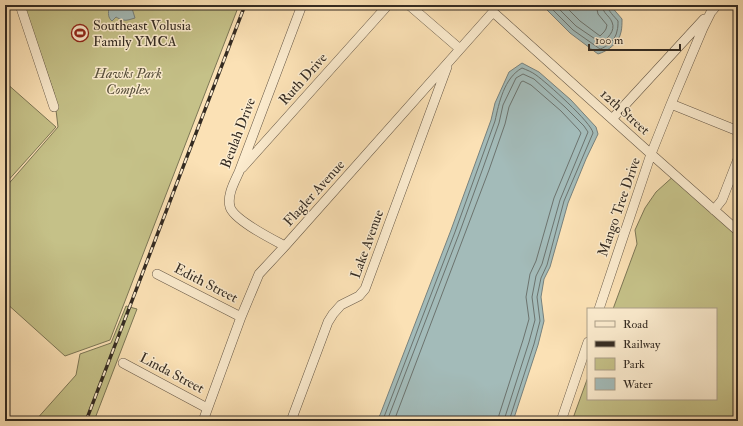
<svg xmlns="http://www.w3.org/2000/svg" width="743" height="426" viewBox="0 0 743 426" font-family="'IM FELL Double Pica',serif">
	<style>
		.green { fill: #c5c188; stroke: #7c7655 }
		.water { fill: #a3bbb9; stroke: #77817d }
		.lines { fill: none; stroke-linecap: round; stroke-linejoin: round }
		.shore { stroke: #6c736e; stroke-width: 1 }
		.minor-casing { stroke: #665847; stroke-width: 10 }
		.minor { stroke: #fceccf; stroke-width: 9 }
		.rail-casing { stroke: #342b22; stroke-width: 3.5 }
		.rail { stroke: #fceccf; stroke-width: 2; stroke-dasharray: 6; stroke-linecap: butt }
		.labels { text-anchor: middle; dominant-baseline: central; stroke-width: 3; stroke-linejoin: round; paint-order: stroke }
		.poi-label { font-size: 14px; fill: #342b22; stroke: #fceccf; text-anchor: start }
		.park-label { font-size: 14px; font-style: italic; fill: #58503c; stroke: #fceccf }
		.street-label { font-size: 14px; fill: #342b22; stroke: #fceccf }
	</style>
	<rect width="100%" height="100%" fill="#fbe1b5"/>
	<filter id="stains"><feTurbulence type="fractalNoise" baseFrequency=".005" numOctaves="4"/><feColorMatrix values="0 0 0 0 .2 0 0 0 0 .09 0 0 0 0 .02 0 0 0 .5 -.17"/></filter>
	<radialGradient id="worn" r=".72"><stop offset=".6" stop-color="#630" stop-opacity="0"/><stop offset="1" stop-color="#630" stop-opacity=".3"/></radialGradient>
	<path class="green" d="M24 5H239L110 340 65 356 5 302V188L58 127 54 93Z
		M5 82 56 127 5 184Z
		M676 174 738 230V421H572L588 377V399H716V309H613L637 244 635 230 645 208 656 192Z
		M126 306 137 309 94 421H35L76 375 80 354 111 343Z"/>
	<path class="water" d="M115 5 118 6 120 5H131L135 18C131 19 127 21 123 20 121 20 118 18 116 17L112 21C108 18 108 13 109 8L111 6Z
		M542 5H610L622 19C622 23 622 28 621 32 619 43 608 51 598 54L570 33Z
		M522 63 539 72 571 100 596 127 598 134 586 159 568 203 550 267 544 279 541 297 544 321 538 345 513 421H375L380 415 451 230 491 120 495 103 509 72Z"/>
	<g class="lines">
		<path class="shore" d="M548 5 573 30 600 49C607 47 616 39 617 31 618 28 618 24 618 21 614 16 608 11 607 5
			M555 5 576 26 601 43C607 39 616 31 612 22 609 15 603 14 602 5
			M564 5 580 21 600 36 604 32 606 29 607 25 598 14 596 5
			M380 421 384 417 455 232 495 121C499 103 504 78 522 68 527 70 532 72 536 75 546 82 592 123 593 133L564 201 547 265 541 278 537 297 540 321 534 344 509 421
			M387 421 459 234 483 168 499 123 503 105 516 78 523 74 534 79 565 107 584 126 588 132 560 200 542 264 536 276 532 297 535 320 529 342 505 417 504 421
			M394 421 489 170 505 124 509 107 521 82 523 81 531 85 561 111 579 130 581 133 554 198 536 261 530 274 526 297 529 319 523 340 499 415 498 421"/>
		<g class="minor-casing">
			<path id="minor" d="M20 5 54 107
				M409 5 460 49
				M671 104 738 131
				M612 119 704 19
				M242 168 388 5
				M714 210 722 200 738 159
				M285 246C272 239 234 220 230 207 227 195 234 183 239 172L302 5
				M157 274 241 317
				M599 309 651 154 671 104 703 28 711 12 717 5
				M123 363 207 408
				M203 421 241 317 259 274 285 246 493 12 651 154 738 231
				M291 421 328 322 333 314 341 305 359 296 365 289 447 67
				M561 421 588 342"/>
		</g>
		<use href="#minor" class="minor"/>
		<g class="rail-casing">
			<path id="rail" d="M86 421 245 5"/>
		</g>
		<use href="#rail" class="rail"/>
	</g>
	<defs>
		<g id="stadium-ring" transform="scale(0.9)"><circle r="9.5" fill="#fceccf" stroke="#8f2418" stroke-width="1.5"/><path d="M0-5a6.5 5 0 1 0 0 10a6.5 5 0 1 0 0-10ZM-3.5-1.8h7v3.6h-7Z" fill="#8f2418"/></g>
	</defs>
	<g fill-rule="evenodd">
		<use href="#stadium-ring" x="80" y="33"/>
	</g>
	<g class="labels">
		<g class="poi-label">
			<text x="93" y="25">Southeast Volusia<tspan x="93" dy="16">Family YMCA</tspan></text>
		</g>
		<g class="park-label">
			<text x="128" y="73">Hawks Park<tspan x="128" dy="16">Complex</tspan></text>
		</g>
		<g class="street-label">
			<text transform="translate(303 79) rotate(-48)">Ruth Drive</text>
			<text transform="translate(625 112) rotate(42)">12th Street</text>
			<text transform="translate(238 133) rotate(-69)">Beulah Drive</text>
			<text transform="translate(314 193) rotate(-48)">Flagler Avenue</text>
			<text transform="translate(619 207) rotate(-71)">Mango Tree Drive</text>
			<text transform="translate(367 244) rotate(-70)">Lake Avenue</text>
			<text transform="translate(206 283) rotate(27)">Edith Street</text>
			<text transform="translate(172 373) rotate(28)">Linda Street</text>
		</g>
	</g>
	<rect width="743" height="426" fill="none" stroke="#fbe1b5" stroke-width="20"/>
	<rect x="6" y="6" width="731" height="414" fill="none" stroke="#342b22" stroke-width="2"/>
	<rect x="10" y="10" width="723" height="406" fill="none" stroke="#342b22"/>
	<rect x="587" y="308" width="130" height="92" fill="#fceccf" stroke="#ac9f8a"/>
	<rect x="595" y="321" width="20" height="6" fill="#fceccf" stroke="#ac9f8a"/>
	<text x="623" y="328" font-size="12" fill="#342b22">Road</text>
	<rect x="595" y="341" width="20" height="6" fill="#342b22" stroke="#ac9f8a"/>
	<text x="623" y="348" font-size="12" fill="#342b22">Railway</text>
	<rect x="595" y="358" width="20" height="12" fill="#c5c188" stroke="#ac9f8a"/>
	<text x="623" y="368" font-size="12" fill="#342b22">Park</text>
	<rect x="595" y="378" width="20" height="12" fill="#a3bbb9" stroke="#ac9f8a"/>
	<text x="623" y="388" font-size="12" fill="#342b22">Water</text>
	<path d="M589 44v6h91v-6" fill="none" stroke="#342b22" stroke-width="2"/>
	<text x="595" y="44" font-size="12" fill="#342b22" stroke="#fceccf" stroke-width="3" paint-order="stroke">100 m</text>
	<rect width="100%" height="100%" filter="url(#stains)"/>
	<rect width="100%" height="100%" fill="url(#worn)"/>
</svg>
